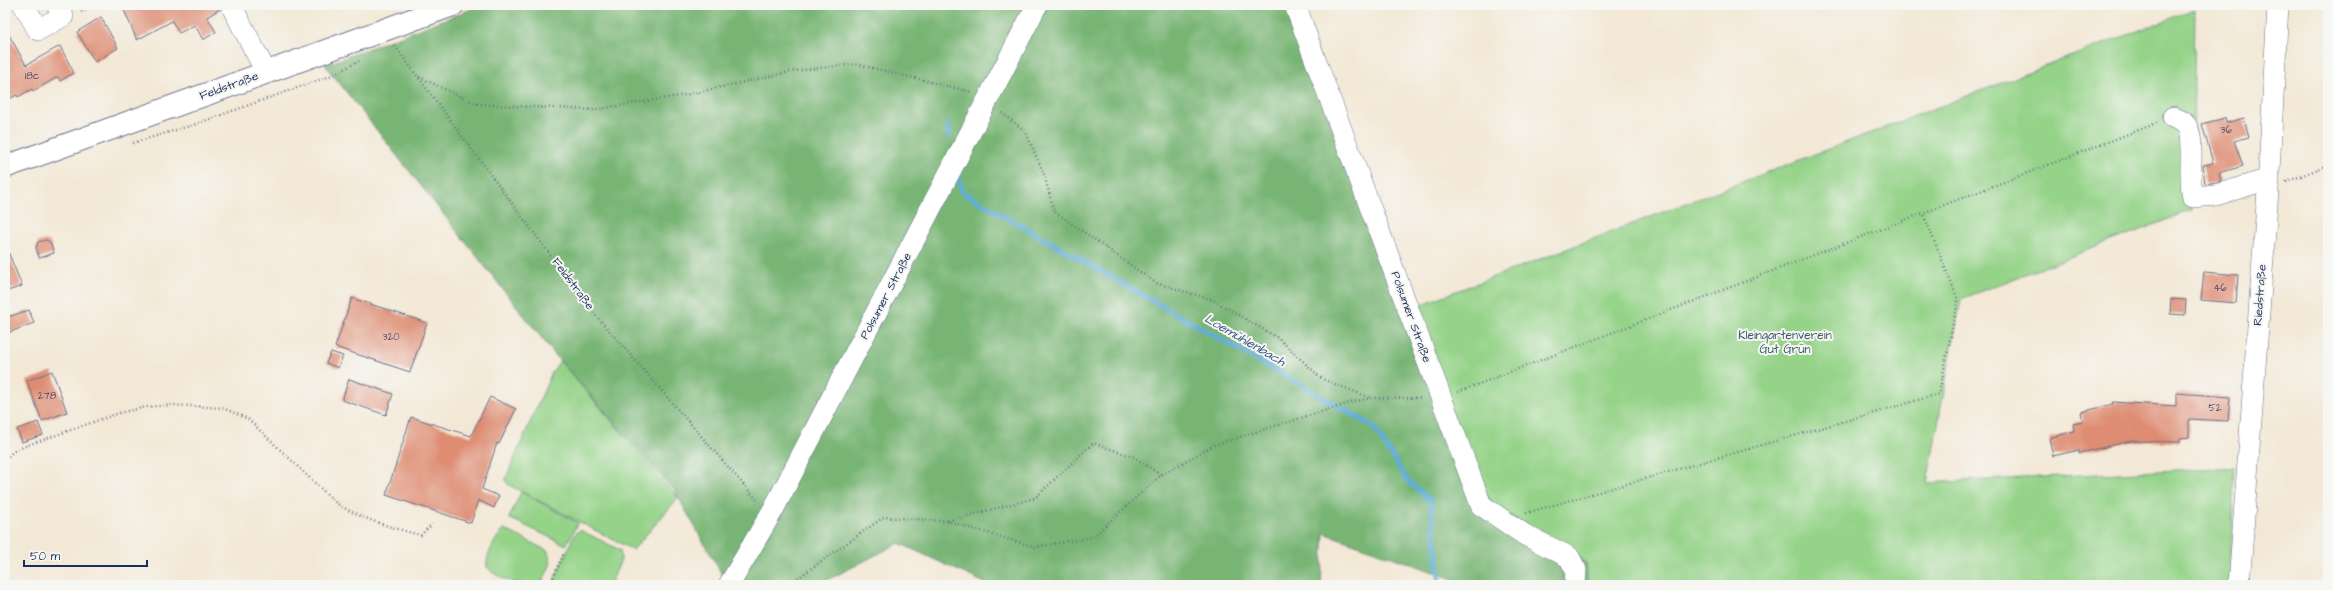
<svg xmlns="http://www.w3.org/2000/svg" width="2333" height="590" viewBox="0 0 2333 590" font-family="'Architects Daughter',sans-serif">
	<style>
		.green { fill: #95d389; stroke: #588174 }
		.forest { fill: #78b575; stroke: #4a726a }
		.lines { fill: none; stroke-linecap: round; stroke-linejoin: round }
		.stream { stroke: #60add9; stroke-width: 5 }
		.building { fill: #de8d73 }
		.minor-casing { stroke: #677088; stroke-width: 22 }
		.major-casing { stroke: #677088; stroke-width: 24 }
		.path { stroke: #677088; stroke-width: 2.5; stroke-dasharray: 1 3; stroke-linecap: butt }
		.minor { stroke: #fff; stroke-width: 21 }
		.major { stroke: #fff; stroke-width: 22 }
		.labels { text-anchor: middle; dominant-baseline: central; stroke-width: 4; stroke-linejoin: round; paint-order: stroke }
		.number-label { font-size: 10px; fill: #4c4663 }
		.street-label { font-size: 12px; fill: #1b2f5e; stroke: #f6f6f2 }
		.park-label { font-size: 12px; fill: #3a5869; stroke: #f6f6f2 }
		.water-label { font-size: 13px; font-style: italic; fill: #305583; stroke: #f6f6f2 }
	</style>
	<rect width="100%" height="100%" fill="#f6f6f2"/>
	<filter id="ink" filterUnits="userSpaceOnUse"><feTurbulence type="fractalNoise" baseFrequency=".025" numOctaves="2"/><feDisplacementMap in="SourceGraphic" scale="8" xChannelSelector="R" yChannelSelector="G"/><feConvolveMatrix kernelMatrix="1 2 1 2 8 2 1 2 1" color-interpolation-filters="sRGB"/></filter>
	<filter id="wash" filterUnits="userSpaceOnUse"><feTurbulence type="fractalNoise" baseFrequency=".012" numOctaves="4" result="noise"/><feDisplacementMap in="SourceGraphic" scale="16" xChannelSelector="R" yChannelSelector="G"/><feGaussianBlur stdDeviation="0.9" result="paint"/><feColorMatrix in="noise" values="0 0 0 0 0 0 0 0 0 0 0 0 0 0 0 0 0 1.4 0 .05"/><feComposite in="paint" operator="in"/></filter>
	<g filter="url(#wash)">
		<rect width="100%" height="100%" fill="#f3e8d6"/>
		<path class="green" d="M2195 9 2192 210 1961 299 1927 483 2234 467 2230 585H1587L1586 563 1496 507 1477 483 1412 308Z
			M560 361 678 498 633 550 509 485 505 480 552 372Z
			M521 492 578 523 566 545 509 518Z
			M504 529 548 551 551 563 541 585C523 585 500 582 487 567 485 556 497 536 504 529Z
			M580 530 620 550 621 560 610 585H552L574 535Z"/>
		<path class="forest" d="M482 5H1300L1477 483 1496 507 1566 548 1586 563 1587 585H1470L1324 533 1321 585H989L899 543 818 585H728L674 490 560 361 325 65Z"/>
		<g class="lines">
			<path class="stream" d="M947 124 949 137
				M959 178 962 192 1373 426 1407 480 1431 501 1440 585"/>
		</g>
		<g id="blocks">
			<path class="building" d="M133 5H219L220 9 207 17 216 32 203 40 195 25 179 33 172 21 137 40 124 10Z
				M101 17 118 48 95 62 77 32Z
				M5 28 26 65 60 46 74 73 60 81 58 77 33 91 32 89 18 97 17 95 5 101Z
				M2225 118 2226 123 2244 118 2249 137 2234 141 2243 166 2219 173 2221 181 2205 184 2203 165 2213 163 2202 124Z
				M46 240 50 242 54 253 39 258 36 248 38 242Z
				M5 244 22 286 5 292Z
				M2204 272 2238 275 2236 303 2201 300Z
				M352 298 427 323 410 372 335 347Z
				M2171 299 2186 300 2185 315 2170 314Z
				M29 310 34 323 5 334V318Z
				M331 352 343 356 338 368 326 363Z
				M52 371 67 412 42 421 27 381Z
				M349 379 393 394 386 415 342 400Z
				M2176 393 2230 397 2228 421 2189 419V437L2180 438V442L2131 441 2079 453V450L2053 456 2049 438 2074 431 2073 423 2083 421 2081 412 2113 404 2112 402 2176 406Z
				M490 397 516 409 499 444 497 443 482 489 499 496 494 508 478 500 471 523 386 495 411 417 471 436Z
				M38 422 43 435 22 442 17 429Z"/>
		</g>
	</g>
	<g filter="url(#ink)">
		<use href="#blocks" fill-opacity="0" stroke="#677088" stroke-width="1"/>
		<g class="lines">
			<g class="minor-casing">
				<path id="minor" d="M24 5 38 30 63 16 57 5
					M231 5 266 72
					M1295 5 1481 505 1525 535 1569 557 1576 570 1575 585
					M2173 117C2176 119 2181 120 2184 123 2197 133 2187 180 2193 197L2216 195 2269 179
					M729 585 773 510 1037 5
					M2239 585 2268 190 2278 5"/>
			</g>
			<g class="major-casing">
				<path id="major" d="M5 167 453 5"/>
			</g>
			<path class="path" d="M81 12 93 5
				M395 46 592 311 757 500
				M419 77 476 104 593 110 685 95 794 71 856 64 972 92
				M1002 113 1025 131 1044 174 1054 211 1156 283 1213 300 1278 338 1322 379 1371 398
				M133 143 196 124 333 75 359 61
				M2286 182 2328 165
				M1458 392 2157 123
				M5 459 14 451 28 445 119 413 146 407 173 405 223 408 248 419 336 503C361 519 392 528 421 535L432 524
				M1526 513 1939 394 1958 300 1923 213
				M948 521 1035 498 1093 443 1134 457 1161 475
				M550 585 564 553
				M788 585 884 517 947 521 1035 547 1093 537 1161 475 1214 445 1353 402 1371 398H1422"/>
			<use href="#minor" class="minor"/>
			<use href="#major" class="major"/>
		</g>
	</g>
	<g class="labels">
		<g class="number-label">
			<text x="32" y="76">18c</text>
			<text x="2226" y="130">36</text>
			<text x="2220" y="288">46</text>
			<text x="391" y="337">320</text>
			<text x="47" y="396">278</text>
			<text x="2215" y="408">52</text>
		</g>
		<g class="street-label">
			<text transform="translate(229 86) rotate(-20)">Feldstraße</text>
			<text transform="translate(573 284) rotate(53)">Feldstraße</text>
			<text transform="translate(2260 295) rotate(-86)">Riedstraße</text>
			<text transform="translate(886 296) rotate(-62)">Polsumer Straße</text>
			<text transform="translate(1411 317) rotate(70)">Polsumer Straße</text>
		</g>
		<g class="park-label">
			<text x="1785" y="335">Kleingartenverein<tspan x="1785" dy="14">Gut Grün</tspan></text>
		</g>
		<g class="water-label">
			<text transform="translate(1245 340) rotate(30)">Loemühlenbach</text>
		</g>
	</g>
	<rect width="2333" height="590" fill="none" stroke="#f6f6f2" stroke-width="20"/>
	<path d="M24 560v6h123v-6" fill="none" stroke="#1b2f5e" stroke-width="2"/>
	<text x="30" y="560" font-size="12" fill="#1b2f5e" stroke="#f6f6f2" stroke-width="3" paint-order="stroke">50 m</text>
</svg>
